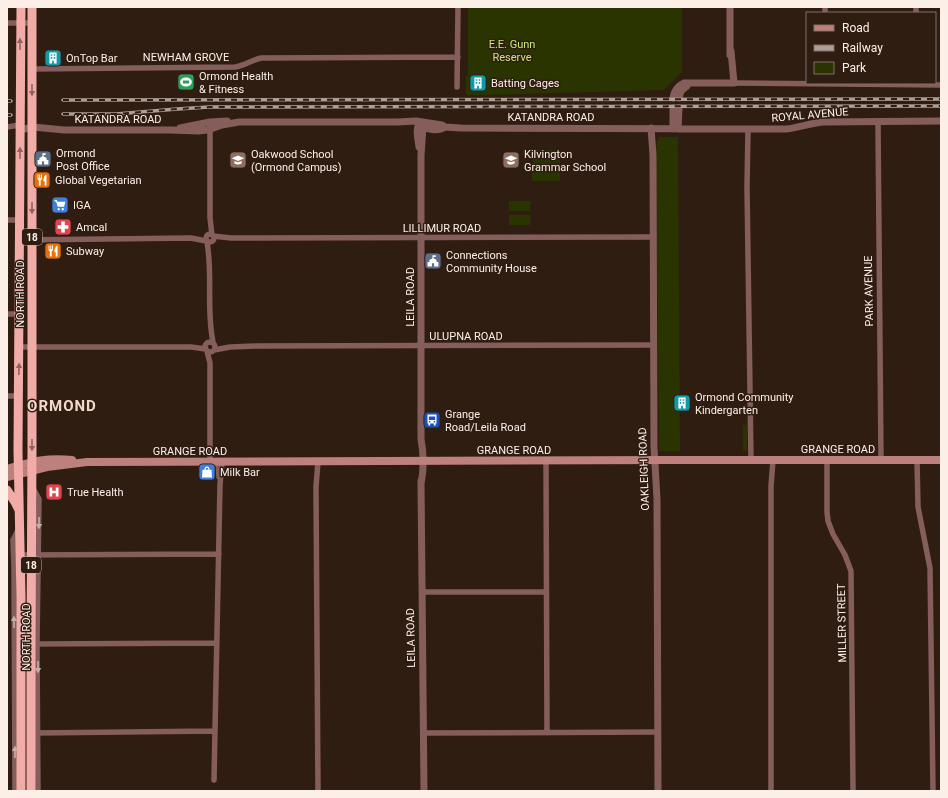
<svg xmlns="http://www.w3.org/2000/svg" width="948" height="798" viewBox="0 0 948 798" font-family="Roboto,sans-serif">
	<style>
		.green { fill: #293400 }
		.lines { fill: none; stroke-linecap: round; stroke-linejoin: round }
		.minor { stroke: #855e5c; stroke-width: 5.5 }
		.tertiary { stroke: #855e5c; stroke-width: 7 }
		.secondary { stroke: #be807d; stroke-width: 8 }
		.trunk { stroke: #f2aca8; stroke-width: 9 }
		.rail-casing { stroke: #ad9e96; stroke-width: 3.5 }
		.rail { stroke: #2f1d12; stroke-width: 2; stroke-dasharray: 6; stroke-linecap: butt }
		.oneway { fill: #90645d }
		.oneway2 { fill: #c6aea9 }
		.labels { text-anchor: middle; dominant-baseline: central; stroke-width: 3; stroke-linejoin: round; paint-order: stroke }
		.shield { fill: #2f1d12; stroke: #beb0a8; stroke-width: 1 }
		.shield-label { font-size: 10px; font-weight: bold; fill: #fcefe8 }
		.park-label { font-size: 11px; fill: #c9e775; stroke: #2f1d12 }
		.street-label { font-size: 11px; fill: #fcefe8; stroke: #2f1d12 }
		.poi-label { font-size: 11px; fill: #fcefe8; stroke: #2f1d12; text-anchor: start }
		.district-label { font-size: 15px; font-weight: bold; letter-spacing: 1px; fill: #f2d9cb; stroke: #2f1d12 }
	</style>
	<rect width="100%" height="100%" fill="#2f1d12"/>
	<path class="green" d="M468 7H682V72L664 90 491 95H466V76H468Z
		M659 137H678L680 451H659L656 155 657 142Z
		M532 150H560V164H533Z
		M532 167H560V181H532Z
		M509 201H531L530 211H509Z
		M509 215H531L530 225H509Z
		M743 424 747 425V451H743Z"/>
	<g class="lines">
		<path class="minor" d="M825 7V13
			M916 7V13
			M7 23H32
			M32 69 235 67C244 66 252 60 261 58L458 57
			M734 83 941 85
			M457 87 458 7
			M878 122 881 460
			M210 126V218L212 235
			M7 127 20 125
			M748 129 747 187 751 460
			M7 220H20
			M206 238a4 4 0 1 1 8 0a4 4 0 1 1-8 0Z
			M213 236 231 238 653 237
			M20 240 191 238 206 241
			M207 242C213 275 206 309 213 342
			M7 314H19
			M205 347a5 5 0 1 1 10 0a5 5 0 1 1-10 0Z
			M19 347H191L206 349
			M214 350 230 347 255 346 654 345
			M207 351 210 363V461
			M7 396H19
			M827 460V512L828 521 833 534 845 555 851 571 853 791
			M917 460 918 507 930 568 933 791
			M218 461 219 477
			M546 461 547 733
			M33 488 39 499 37 644 38 791
			M21 555 219 554
			M422 592H546
			M35 644 217 643
			M35 733 215 731
			M423 733 658 732
			M214 780 220 485 222 462
			M15 791 14 568 13 540 18 530
			M318 791 316 487 318 461
			M771 791V486L773 460"/>
		<path class="tertiary" d="M730 7V55
			M673 98C674 91 678 86 684 83H734L731 51
			M679 98 681 91 687 86
			M673 108V129
			M421 122 423 127 421 155V439C424 455 424 469 421 484
			M419 126C428 129 437 132 445 127
			M180 128 210 122 227 121
			M651 128 653 155 654 447 657 499 658 791
			M678 129 679 108
			M20 130 33 127 64 130H171L198 131 208 130 222 125 239 122H398L416 121 442 125 445 127 461 128C569 128 677 129 786 129 798 128 810 123 823 122L941 121
			M419 147C418 138 415 129 420 122
			M421 481 424 791"/>
		<path class="secondary" d="M7 469C31 462 46 457 72 460
			M7 477 47 467 87 462 671 460H941"/>
		<path class="trunk" d="M21 7 18 450 21 597V791
			M7 490 15 502 19 510
			M31 791V643L32 449V7"/>
		<g class="rail-casing">
			<path id="rail" d="M63 100 941 99
				M7 101H11
				M63 114H116L177 109 209 107 941 106
				M7 115H11"/>
		</g>
		<use href="#rail" class="rail"/>
	</g>
	<defs><path id="oneway-solid" d="M-6-.8H1V-3.2L6.5 0L1 3.2V.8H-6Z"/></defs>
	<g class="oneway">
		<use href="#oneway-solid" transform="translate(20 44) rotate(-90)"/>
		<use href="#oneway-solid" transform="translate(32 90) rotate(90)"/>
		<use href="#oneway-solid" transform="translate(20 153) rotate(-90)"/>
		<use href="#oneway-solid" transform="translate(32 208) rotate(90)"/>
		<use href="#oneway-solid" transform="translate(19 369) rotate(-89)"/>
		<use href="#oneway-solid" transform="translate(32 445) rotate(90)"/>
	</g>
	<g class="oneway2">
		<use href="#oneway-solid" transform="translate(39 523) rotate(91)"/>
		<use href="#oneway-solid" transform="translate(14 622) rotate(-90)"/>
		<use href="#oneway-solid" transform="translate(38 667) rotate(90)"/>
		<use href="#oneway-solid" transform="translate(15 752) rotate(-90)"/>
	</g>
	<defs>
		<g id="building-square" transform="scale(0.9)"><rect x="-9" y="-9" width="18" height="18" rx="4" fill="#0f9aa8" stroke="#2f1d12"/><path d="M-4-6H4V6H1V3H-1V6H-4ZM-2.5-4.3h1.7v1.8h-1.7ZM.8-4.3h1.7v1.8H.8ZM-2.5-1h1.7V.8h-1.7ZM.8-1h1.7V.8H.8Z" fill="#fff"/></g>
		<g id="stadium-square" transform="scale(0.9)"><rect x="-9" y="-9" width="18" height="18" rx="4" fill="#2e9e5b" stroke="#2f1d12"/><path d="M0-5a6.5 5 0 1 0 0 10a6.5 5 0 1 0 0-10ZM-3.5-1.8h7v3.6h-7Z" fill="#fff"/></g>
		<g id="civic-square" transform="scale(0.9)"><rect x="-9" y="-9" width="18" height="18" rx="4" fill="#5c6f8a" stroke="#2f1d12"/><path d="M-.6-6.5H3V-4.5H.6V-3L4-1V1h2V6H-6V1h2V-1L-.6-3ZM-1.2 2.5V6h2.4V2.5Z" fill="#fff"/></g>
		<g id="school-square" transform="scale(0.9)"><rect x="-9" y="-9" width="18" height="18" rx="4" fill="#8d6e63" stroke="#2f1d12"/><path d="M0-5L7-2L0 1L-7-2ZM-4 1L0 2.5L4 1V4Q0 6-4 4Z" fill="#fff"/></g>
		<g id="restaurant-square" transform="scale(0.9)"><rect x="-9" y="-9" width="18" height="18" rx="4" fill="#e8710a" stroke="#2f1d12"/><path d="M-5-6h1v4h1v-4h1v4h1v-4h1v5L-1.5 .5V6h-2V.5L-5-1ZM5-6V6H3V1.5H1.5Q1.5-4 5-6Z" fill="#fff"/></g>
		<g id="supermarket-square" transform="scale(0.9)"><rect x="-9" y="-9" width="18" height="18" rx="4" fill="#3f7fe0" stroke="#2f1d12"/><path d="M-6-5.5h2.5l.6 2H6L4.5 2H-2.5L-4.4-4H-6ZM-1.5 3.2a1.3 1.3 0 1 0 .1 0ZM3 3.2a1.3 1.3 0 1 0 .1 0Z" fill="#fff"/></g>
		<g id="pharmacy-square" transform="scale(0.9)"><rect x="-9" y="-9" width="18" height="18" rx="4" fill="#e0444e" stroke="#2f1d12"/><path d="M-2-6h4v4h4v4h-4v4h-4v-4h-4v-4h4Z" fill="#fff"/></g>
		<g id="bus-square" transform="scale(0.9)"><rect x="-9" y="-9" width="18" height="18" rx="4" fill="#1a4fb4" stroke="#2f1d12"/><path d="M-5-6H5V4H4V6H2V4H-2V6H-4V4H-5ZM-3.5-4V0h7V-4ZM-3.5 1.2v1.5H-2V1.2ZM2 1.2v1.5H3.5V1.2Z" fill="#fff"/></g>
		<g id="shop-square" transform="scale(0.9)"><rect x="-9" y="-9" width="18" height="18" rx="4" fill="#3f7fe0" stroke="#2f1d12"/><path d="M-5-2.5h2.3a2.7 3.5 0 0 1 5.4 0H5L5.5 6h-11ZM-1.5-2.5h3a1.5 2.3 0 0 0-3 0Z" fill="#fff"/></g>
		<g id="hospital-square" transform="scale(0.9)"><rect x="-9" y="-9" width="18" height="18" rx="4" fill="#e0444e" stroke="#2f1d12"/><path d="M-5-5h3v3.5h4V-5h3V5h-3V1.5h-4V5h-3Z" fill="#fff"/></g>
	</defs>
	<g fill-rule="evenodd">
		<use href="#building-square" x="53" y="58"/>
		<use href="#stadium-square" x="186" y="82"/>
		<use href="#building-square" x="478" y="83"/>
		<use href="#civic-square" x="43" y="159"/>
		<use href="#school-square" x="238" y="160"/>
		<use href="#school-square" x="511" y="160"/>
		<use href="#restaurant-square" x="42" y="180"/>
		<use href="#supermarket-square" x="60" y="205"/>
		<use href="#pharmacy-square" x="63" y="227"/>
		<use href="#restaurant-square" x="53" y="251"/>
		<use href="#civic-square" x="433" y="261"/>
		<use href="#building-square" x="682" y="403"/>
		<use href="#bus-square" x="432" y="420"/>
		<use href="#shop-square" x="207" y="472"/>
		<use href="#hospital-square" x="54" y="492"/>
	</g>
	<g class="labels">
		<g class="shield">
			<rect x="22" y="229" width="20" height="16" rx="3"/>
			<rect x="21" y="557" width="20" height="16" rx="3"/>
		</g>
		<g class="shield-label">
			<text x="32" y="237">18</text>
			<text x="31" y="565">18</text>
		</g>
		<g class="park-label">
			<text x="512" y="44">E.E. Gunn<tspan x="512" dy="13">Reserve</tspan></text>
		</g>
		<g class="street-label">
			<text x="186" y="57">NEWHAM GROVE</text>
			<text transform="translate(810 115) rotate(-5)">ROYAL AVENUE</text>
			<text x="551" y="117">KATANDRA ROAD</text>
			<text x="118" y="119">KATANDRA ROAD</text>
			<text x="442" y="228">LILLIMUR ROAD</text>
			<text transform="translate(869 291) rotate(-91)">PARK AVENUE</text>
			<text transform="translate(20 294) rotate(-90)">NORTH ROAD</text>
			<text transform="translate(410 297) rotate(-90)">LEILA ROAD</text>
			<text x="466" y="336">ULUPNA ROAD</text>
			<text x="838" y="449">GRANGE ROAD</text>
			<text x="514" y="450">GRANGE ROAD</text>
			<text x="190" y="451">GRANGE ROAD</text>
			<text transform="translate(644 469) rotate(-92)">OAKLEIGH ROAD</text>
			<text transform="translate(842 623) rotate(-91)">MILLER STREET</text>
			<text transform="translate(26 637) rotate(-90)">NORTH ROAD</text>
			<text transform="translate(411 638) rotate(-91)">LEILA ROAD</text>
		</g>
		<g class="poi-label">
			<text x="66" y="58">OnTop Bar</text>
			<text x="199" y="76">Ormond Health<tspan x="199" dy="13">&amp; Fitness</tspan></text>
			<text x="491" y="83">Batting Cages</text>
			<text x="56" y="153">Ormond<tspan x="56" dy="13">Post Office</tspan></text>
			<text x="251" y="154">Oakwood School<tspan x="251" dy="13">(Ormond Campus)</tspan></text>
			<text x="524" y="154">Kilvington<tspan x="524" dy="13">Grammar School</tspan></text>
			<text x="55" y="180">Global Vegetarian</text>
			<text x="73" y="205">IGA</text>
			<text x="76" y="227">Amcal</text>
			<text x="66" y="251">Subway</text>
			<text x="446" y="255">Connections<tspan x="446" dy="13">Community House</tspan></text>
			<text x="695" y="397">Ormond Community<tspan x="695" dy="13">Kindergarten</tspan></text>
			<text x="445" y="414">Grange<tspan x="445" dy="13">Road/Leila Road</tspan></text>
			<text x="220" y="472">Milk Bar</text>
			<text x="67" y="492">True Health</text>
		</g>
		<g class="district-label">
			<text x="62" y="406">ORMOND</text>
		</g>
	</g>
	<rect width="948" height="798" fill="none" stroke="#fcefe8" stroke-width="16"/>
	<rect x="806" y="12" width="130" height="72" fill="#2f1d12" stroke="#817168"/>
	<rect x="814" y="25" width="20" height="6" fill="#be807d" stroke="#817168"/>
	<text x="842" y="32" font-size="12" fill="#fcefe8">Road</text>
	<rect x="814" y="45" width="20" height="6" fill="#ad9e96" stroke="#817168"/>
	<text x="842" y="52" font-size="12" fill="#fcefe8">Railway</text>
	<rect x="814" y="62" width="20" height="12" fill="#293400" stroke="#817168"/>
	<text x="842" y="72" font-size="12" fill="#fcefe8">Park</text>
</svg>
